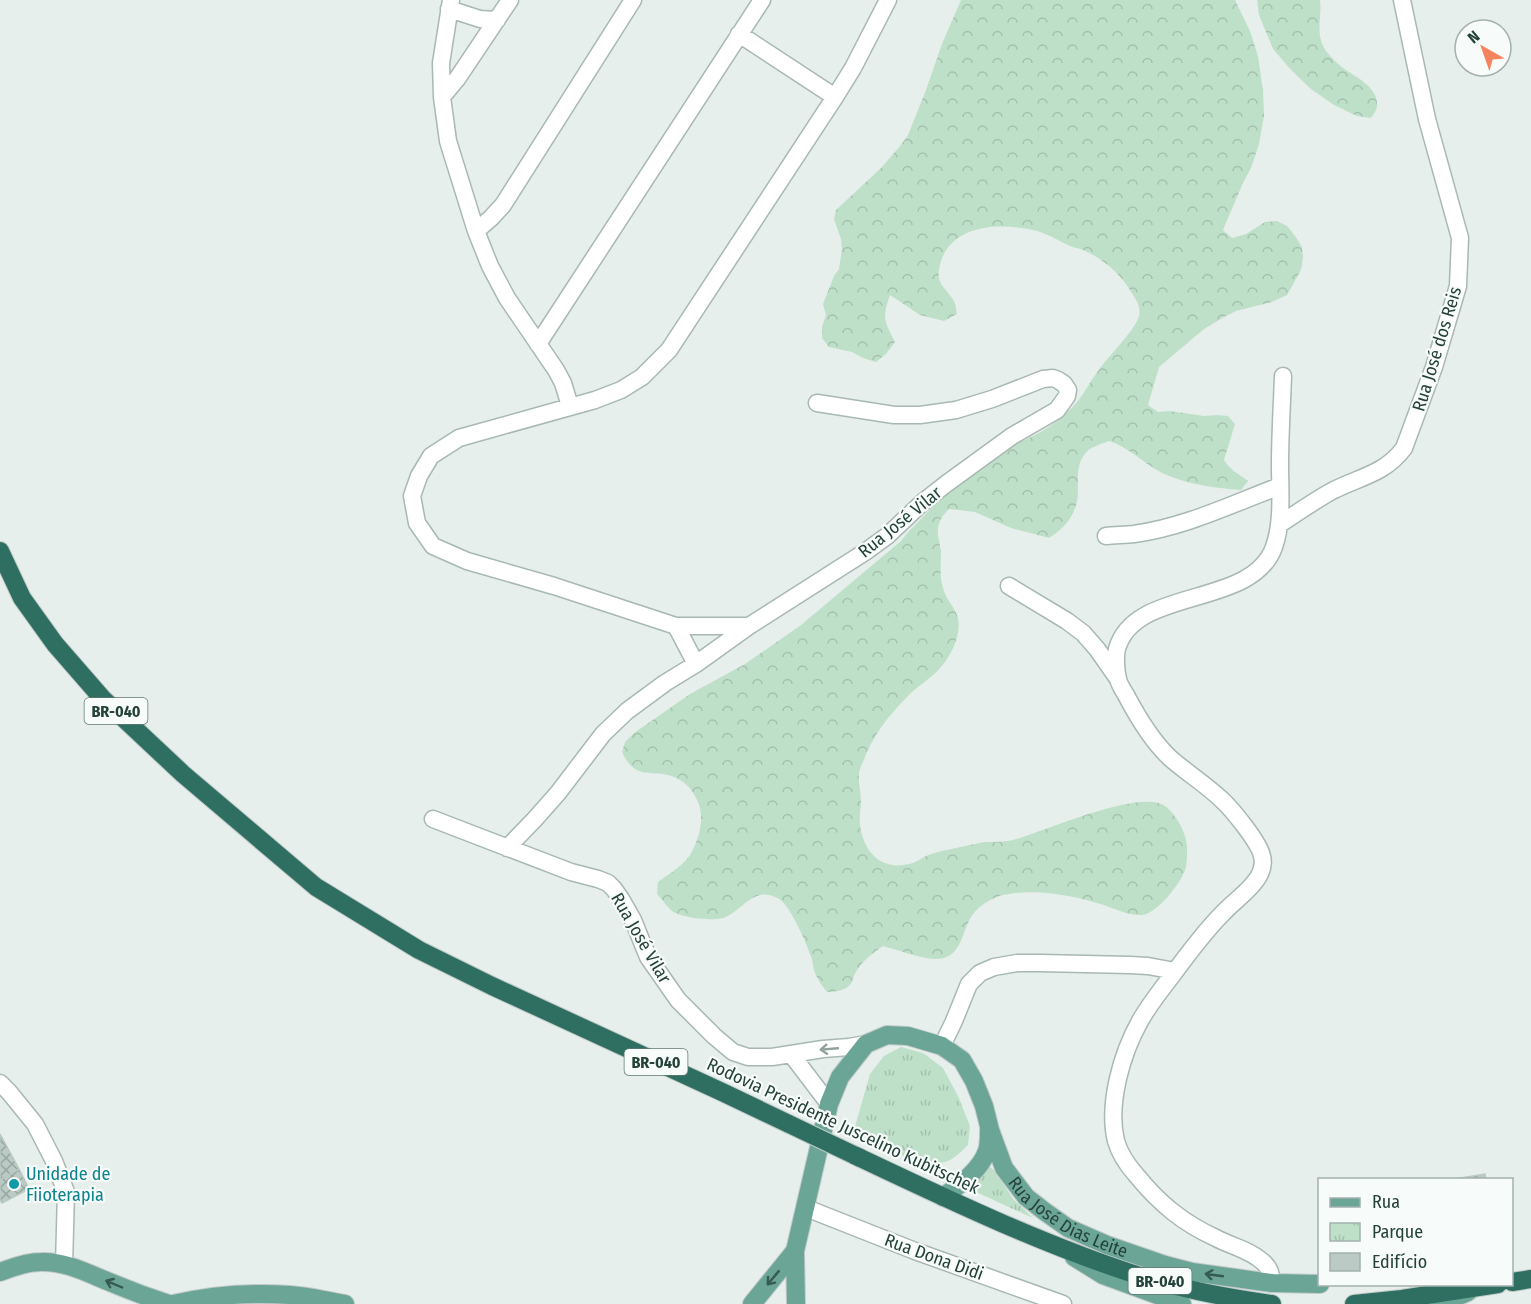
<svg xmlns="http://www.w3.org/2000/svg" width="1531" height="1304" viewBox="0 0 1531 1304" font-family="'Fira Sans Condensed',sans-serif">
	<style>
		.forest { fill: url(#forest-crowns) }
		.park { fill: url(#park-tufts) }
		.building { fill: url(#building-cross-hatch); stroke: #b8c9c2; stroke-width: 1.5 }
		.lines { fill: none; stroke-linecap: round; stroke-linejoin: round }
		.minor-casing { stroke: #a8b8b2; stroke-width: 19 }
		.major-casing { stroke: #c2cac8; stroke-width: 20 }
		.highway-casing { stroke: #c2cac8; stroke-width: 20 }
		.minor { stroke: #fff; stroke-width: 16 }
		.major { stroke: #6aa596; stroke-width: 18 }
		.highway { stroke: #2f6f62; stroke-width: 18 }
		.highway-bridge-casing { stroke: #c2cac8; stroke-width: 20; stroke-linecap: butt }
		.highway-bridge { stroke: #2f6f62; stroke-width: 18 }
		.oneway { stroke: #92a09c }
		.oneway2 { stroke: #365b51 }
		.culture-dot { fill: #0f9aa8; stroke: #f7fbf9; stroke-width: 2 }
		.labels { text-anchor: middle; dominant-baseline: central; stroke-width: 4.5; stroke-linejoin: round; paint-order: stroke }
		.shield { fill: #f7fbf9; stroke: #637a73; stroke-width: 1.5 }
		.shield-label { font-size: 16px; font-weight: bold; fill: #24423a }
		.street-label { font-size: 18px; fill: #24423a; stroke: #f7fbf9 }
		.culture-label { font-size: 18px; fill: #0d838f; stroke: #f7fbf9; text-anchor: start }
	</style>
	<defs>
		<pattern id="forest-crowns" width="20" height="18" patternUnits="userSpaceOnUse" patternTransform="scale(1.5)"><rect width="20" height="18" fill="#bfe0c8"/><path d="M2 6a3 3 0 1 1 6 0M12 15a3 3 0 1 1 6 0" fill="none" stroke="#a4c1ad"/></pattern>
		<pattern id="park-tufts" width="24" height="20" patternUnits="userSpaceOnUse" patternTransform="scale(1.5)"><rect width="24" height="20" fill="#bfe0c8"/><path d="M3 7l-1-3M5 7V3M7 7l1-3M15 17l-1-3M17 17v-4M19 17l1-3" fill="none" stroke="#a4c1ad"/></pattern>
		<pattern id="building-cross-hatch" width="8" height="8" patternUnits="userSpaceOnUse" patternTransform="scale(1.5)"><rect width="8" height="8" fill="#bbcac4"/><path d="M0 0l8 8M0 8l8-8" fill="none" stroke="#98a6a0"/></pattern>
	</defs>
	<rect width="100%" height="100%" fill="#e6efeb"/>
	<path class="forest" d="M961 0H1235L1250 31 1258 56 1263 91 1264 116 1259 144 1251 168 1243 183 1223 230 1232 238 1246 234 1265 222 1277 221 1287 226 1295 236 1302 247 1303 258 1301 270 1287 295 1272 302 1236 311 1224 317 1204 329 1159 367 1148 405 1158 412 1170 411 1204 416 1217 415 1228 416 1235 424 1224 460C1231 471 1238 473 1248 481L1241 490C1215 488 1185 484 1162 473 1143 463 1129 447 1109 441 1101 444 1089 447 1084 455 1074 469 1080 486 1077 501 1074 518 1062 530 1049 538L1011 528 975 512 949 509C943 515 939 520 938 529 937 536 940 544 941 551 941 565 939 578 944 591 947 600 954 607 957 615 963 632 952 654 941 667 931 679 917 686 907 697 888 716 872 737 863 762 862 763 859 772 859 773 858 782 861 792 861 801 861 808 859 816 860 824 863 851 880 871 909 864 915 863 919 860 924 857 932 853 942 851 951 849 962 847 973 844 984 842 994 842 1004 842 1013 840 1043 832 1140 788 1165 806 1176 814 1188 835 1187 850 1187 855 1187 861 1186 867 1183 881 1157 914 1142 915 1130 916 1115 909 1104 905 1071 895 1037 888 1003 895 991 898 978 906 971 917 961 934 961 961 933 959 919 958 898 950 883 946 873 953 862 961 856 972 853 976 853 982 850 985 844 991 835 992 827 992 822 986 818 980 815 973 813 969 813 964 812 959 807 945 791 906 779 899 755 885 745 908 726 917 716 922 681 918 672 911 667 907 662 899 657 894L658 882C668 875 680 867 687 859 696 848 702 828 701 815 701 803 691 786 680 780 655 765 637 785 622 752L625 742 634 733 690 694 745 664 801 625 901 541 909 531 925 515 941 496 1014 444C1038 436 1061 421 1078 401 1085 392 1091 380 1098 371 1107 358 1136 329 1139 316 1141 308 1137 301 1133 295 1122 275 1104 259 1083 250 1079 248 1074 248 1070 246 1059 241 1048 234 1037 231 1005 223 954 222 941 261 934 284 944 285 954 301 956 305 956 310 957 314L944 321 920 315 890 295C882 318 884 321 895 342L886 354 876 362 863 358 852 352 829 347 822 338V327L826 315 823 304 834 276 839 269 842 249 841 239 834 219 836 210 881 168 901 145 908 135 926 90 942 44Z
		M1257 0H1320C1322 15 1316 32 1323 46 1326 52 1333 59 1338 64 1350 75 1379 85 1377 106 1377 110 1373 115 1371 118L1357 116 1334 105 1311 89 1292 71 1273 49 1259 15Z"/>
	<path class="park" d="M901 1047 923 1053 943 1068 958 1096 970 1126 968 1145C963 1150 956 1157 950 1160 923 1173 877 1143 854 1130L870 1074 884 1056Z
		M989 1166 996 1172 1013 1199 1033 1218 963 1186Z"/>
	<path class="building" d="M0 1134 19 1169 0 1180Z
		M19 1169 29 1189 2 1203 0 1200V1180Z
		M1485 1174 1486 1180H1448Z"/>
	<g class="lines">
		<g class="minor-casing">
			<path id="minor" d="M451 0 441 63 442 97 448 141 476 231 490 266 507 298 556 370 563 383 570 406
				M449 9 480 19 497 20
				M739 34 835 97
				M442 97 457 79 510 0
				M476 231 491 218 503 205 633 0
				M538 344 762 0
				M1280 524C1297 513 1314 501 1332 491 1359 477 1385 474 1404 448L1434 367 1458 286 1460 238 1427 119 1402 0
				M1106 536C1115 535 1125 535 1134 534 1185 527 1232 504 1280 486
				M1009 586 1067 621 1083 633 1097 649 1118 679
				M676 626 696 664
				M749 626H676L554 586 467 561 433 546 417 523 412 496 419 476 431 456 459 438 595 400 621 390 642 377 669 350 835 97 853 68 888 0
				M433 819 571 872 598 879 608 883 614 889 621 899 633 920 648 957 678 1000 714 1036 733 1052 748 1057H772L823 1049 849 1047 866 1044
				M507 848 535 819 558 793 603 734 627 711 665 683 696 664 749 626 865 552 887 536 923 502 946 484 1012 436 1057 410 1067 396 1068 390 1064 384 1058 380 1053 378 1043 379 992 399 956 410 920 415H894L817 403
				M942 1046 954 1021 969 984 980 973 994 967 1017 963H1040L1130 965 1148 966 1175 971
				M791 1054 829 1104
				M0 1083 9 1092 35 1124 54 1161 66 1192 64 1265
				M806 1208 915 1251 1063 1304
				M1272 1283C1271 1274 1270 1268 1263 1262 1250 1250 1231 1246 1216 1238 1183 1223 1160 1204 1137 1176 1128 1166 1120 1155 1116 1141 1107 1104 1122 1053 1140 1021 1149 1005 1160 991 1171 977 1187 955 1204 932 1223 913 1234 901 1259 884 1262 868 1263 864 1263 860 1262 856 1259 842 1232 809 1221 799 1205 784 1186 772 1170 758 1152 741 1137 716 1126 695 1123 690 1119 684 1118 679 1116 671 1115 657 1117 649 1134 586 1252 609 1274 547 1283 521 1280 492 1280 465 1280 435 1282 405 1283 376"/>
		</g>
		<g class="major-casing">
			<g id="major">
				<path d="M943 1197C959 1185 980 1171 987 1151 989 1145 989 1138 989 1131"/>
				<path d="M1074 1257 1103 1275 1182 1304"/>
				<path d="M0 1272C13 1267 27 1262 41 1262 66 1261 89 1274 112 1283 131 1291 150 1298 169 1304"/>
				<path d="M173 1304C212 1295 250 1292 290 1295 308 1296 327 1301 345 1304"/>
				<path d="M752 1304 795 1251"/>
				<path id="s1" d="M796 1304 795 1251 829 1104 840 1077 866 1044 887 1035 908 1036 942 1046 962 1060 974 1081 984 1106 990 1130 1004 1168 1026 1197 1044 1211 1068 1228 1107 1245 1165 1265 1192 1272 1272 1283 1320 1284"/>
				<path d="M1440 1304 1468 1292"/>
			</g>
		</g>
		<g class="highway-casing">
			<path id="highway" d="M0 551 22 598 55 644 102 698 183 774 316 887 419 950 492 986 722 1092 789 1124
				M854 1155C949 1200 1043 1245 1143 1277 1185 1290 1229 1298 1272 1304
				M1512 1282 1531 1279
				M1354 1304 1402 1299 1498 1284"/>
		</g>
		<use href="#minor" class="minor"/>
		<use href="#major" class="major"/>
		<use href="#highway" class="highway"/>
		<g class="highway-bridge-casing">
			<path id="highway-bridge" d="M789 1124 854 1155"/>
		</g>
		<use href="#highway-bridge" class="highway-bridge"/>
	</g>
	<defs><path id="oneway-shaft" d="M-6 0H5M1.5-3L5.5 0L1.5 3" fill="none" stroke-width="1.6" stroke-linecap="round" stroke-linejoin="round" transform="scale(1.5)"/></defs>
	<use class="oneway" href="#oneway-shaft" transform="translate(829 1049) rotate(175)"/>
	<g class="oneway2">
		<use href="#oneway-shaft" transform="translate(1214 1275) rotate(-172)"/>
		<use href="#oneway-shaft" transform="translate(773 1278) rotate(130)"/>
		<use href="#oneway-shaft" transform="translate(114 1284) rotate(-157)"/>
	</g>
	<circle class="culture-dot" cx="14" cy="1184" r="6"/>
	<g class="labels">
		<g class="shield">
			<rect x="84.5" y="698" width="63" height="26" rx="4.5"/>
			<rect x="624.5" y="1049" width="63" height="26" rx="4.5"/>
			<rect x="1128.5" y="1268" width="63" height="26" rx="4.5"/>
		</g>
		<g class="shield-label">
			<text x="116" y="711">BR-040</text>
			<text x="656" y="1062">BR-040</text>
			<text x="1160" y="1281">BR-040</text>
		</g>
		<g class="street-label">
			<text transform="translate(1437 349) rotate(-73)">Rua José dos Reis</text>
			<text transform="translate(900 522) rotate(-39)">Rua José Vilar</text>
			<text transform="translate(641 938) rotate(60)">Rua José Vilar</text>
			<text transform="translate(843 1126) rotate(25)">Rodovia Presidente Juscelino Kubitschek</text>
			<text stroke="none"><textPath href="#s1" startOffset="578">Rua José Dias Leite</textPath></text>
			<text transform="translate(934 1257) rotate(20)">Rua Dona Didi</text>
		</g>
		<g class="culture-label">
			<text x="26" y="1174">Unidade de<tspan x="26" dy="21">Fiioterapia</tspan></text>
		</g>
	</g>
	<rect x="1318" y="1178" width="195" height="108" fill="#f7fbf9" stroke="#a3b1ad" stroke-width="1.5"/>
	<rect x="1330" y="1198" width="30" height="9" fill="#6aa596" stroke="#a3b1ad" stroke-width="1.5"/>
	<text x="1372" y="1208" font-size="18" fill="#24423a">Rua</text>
	<rect x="1330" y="1223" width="30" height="18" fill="url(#park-tufts)" stroke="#a3b1ad" stroke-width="1.5"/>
	<text x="1372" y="1238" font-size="18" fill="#24423a">Parque</text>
	<rect x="1330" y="1253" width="30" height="18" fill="#bbcac4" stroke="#a3b1ad" stroke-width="1.5"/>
	<text x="1372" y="1268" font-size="18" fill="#24423a">Edifício</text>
	<g transform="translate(1483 48) rotate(320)"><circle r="28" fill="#f7fbf9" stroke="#a3b1ad" stroke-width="1.5"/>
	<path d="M0-4.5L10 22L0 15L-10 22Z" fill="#f4845f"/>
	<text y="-9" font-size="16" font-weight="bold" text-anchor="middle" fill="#24423a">N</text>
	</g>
</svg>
